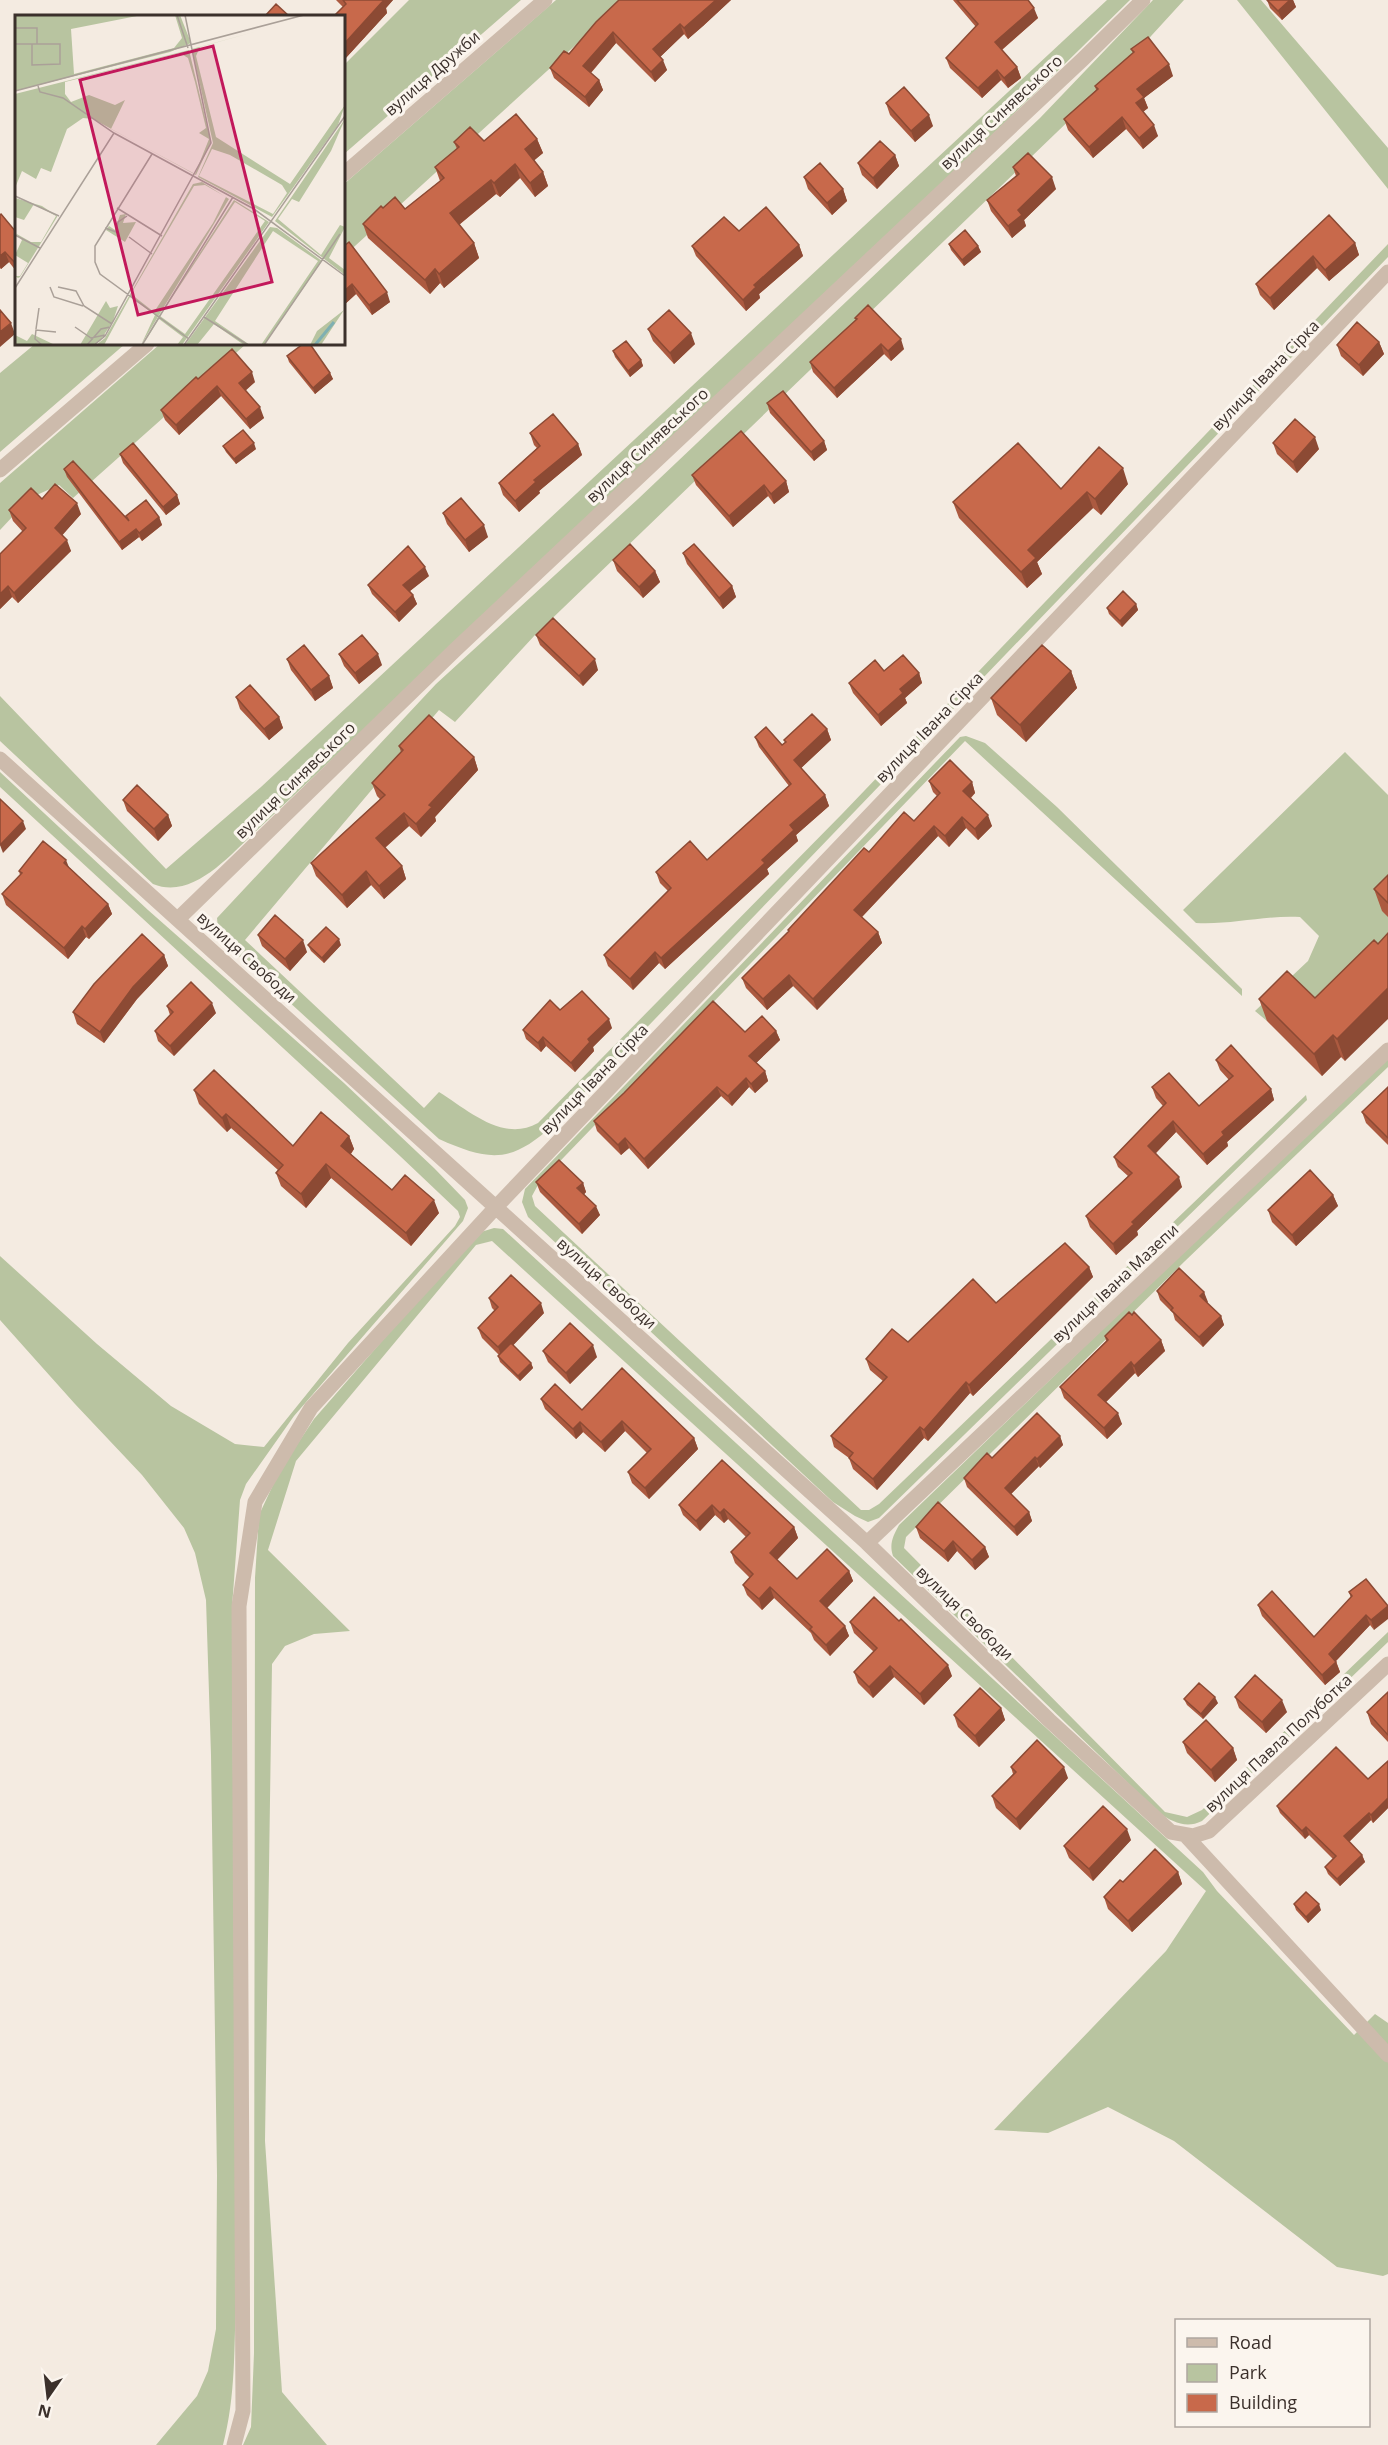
<svg xmlns="http://www.w3.org/2000/svg" width="1388" height="2445" viewBox="0 0 1388 2445" font-family="'Open Sans',sans-serif">
	<style>
		.green { fill: #b8c4a0 }
		.lines { fill: none; stroke-linecap: round; stroke-linejoin: round }
		.minor { stroke: #cdbbac; stroke-width: 15 }
		.wall { fill: #ac5a40 }
		.shaded-wall { fill: #8c4a34 }
		.building { fill: #c8694b; stroke: #8c4a34; stroke-width: 1.5 }
		.labels { text-anchor: middle; dominant-baseline: central; stroke-width: 6; stroke-linejoin: round; paint-order: stroke }
		.street-label { font-size: 16px; fill: #3b302b; stroke: #fbf5ee }
		.inset-river { fill: none; stroke: #7fb0b2; stroke-width: 3 }
		.inset-road { fill: none; stroke: #aaa098; stroke-width: 1.5 }
		.view { fill: #c2185b; fill-opacity: 0.15; stroke: #c2185b; stroke-width: 3 }
		.inset-edge { fill: none; stroke: #3b302b; stroke-width: 3 }
	</style>
	<rect width="100%" height="100%" fill="#f4ebe1"/>
	<path class="green" d="M409 0H521L344 154V65Z
		M556 0H625L344 256V184Z
		M1107 0H1130L976 151 254 833C228 857 192 900 153 884L0 741V696L166 869 261 787Z
		M1153 0H1184L1109 82 535 635 455 722 439 710 245 940 424 1108 439 1092C468 1110 503 1143 538 1123L842 814 1388 244V257L553 1125C512 1163 490 1162 439 1139L229 947C220 937 218 931 217 918L436 684 638 499 1040 118Z
		M1237 0H1261L1388 148V189Z
		M35 344H125L0 452V373Z
		M160 344H246L73 498 59 485 30 498 0 530V483Z
		M966 736 985 743 1057 807 1242 989V996L965 741 539 1183 532 1196 535 1206 861 1510H869L879 1504 1306 1095 1307 1100 879 1518 868 1522 855 1516 833 1502 528 1217 522 1202 525 1189 960 737Z
		M1345 752 1388 795V964L1345 999 1267 1021 1255 1011 1308 961 1319 936 1300 917C1265 915 1231 925 1196 923L1183 910Z
		M0 772 148 910 344 1083 434 1168 465 1200 468 1208 463 1221 294 1416 246 1484 240 1500 232 1607 236 2296C234 2346 236 2396 223 2445H156L197 2396 208 2371 216 2329 217 2175 211 1755 206 1600 195 1553 184 1528 142 1475 75 1404 0 1320V1256L97 1344 171 1406 235 1444 264 1447 348 1343 455 1226 460 1217 458 1211 400 1156 0 787Z
		M1388 1055V1067L1185 1261 906 1537 904 1548 1165 1812 1187 1817 1202 1810 1388 1632V1642L1202 1821C1186 1829 1173 1822 1159 1813L893 1556C889 1544 893 1536 899 1525Z
		M494 1228 503 1229 1203 1872 1217 1891 1354 2035 1375 2014 1388 2023V2274L1383 2276 1337 2267 1174 2141 1108 2107 1048 2133 994 2130 1166 1951 1206 1891 492 1241 476 1245 296 1461 268 1550 350 1631 314 1634 285 1646 272 1664 265 2141 282 2392 327 2445H243L251 2427 254 2353 255 1578 259 1515 280 1470 314 1419 470 1240 481 1232Z"/>
	<g class="lines">
		<path class="minor" d="M344 174 545 0
			M0 470 147 344
			M0 759 867 1543 1049 1720 1171 1832 1193 1836 1209 1831 1388 1664
			M178 919 455 650 1083 59 1143 0
			M867 1543 1388 1050
			M1186 1836 1388 2055
			M234 2445 243 2411 239 1606 255 1502 311 1408 496 1207 1388 272"/>
	</g>
	<path class="wall" d="M336 0H393L386 8 387 13 344 60 343 7Z
		M619 0H731L703 26 688 39 684 34 660 57 667 70 655 82 616 43 591 73 599 80 603 90 589 107 554 78 550 68 569 54Z
		M953 0H1028L1038 18 1002 50 1017 67 1021 78 1008 88 1001 80 982 98 950 68 946 58 976 27Z
		M1267 0H1293L1296 7 1282 20 1270 8Z
		M1131 49 1173 76 1144 98 1148 108 1143 112 1158 136 1143 149 1126 129 1093 158 1068 130 1064 119 1096 90 1095 86 1133 53Z
		M886 103 933 126 915 142 890 115Z
		M537 139 543 153 534 160 543 172 548 186 535 197 520 178 500 197 496 194 459 225 474 243 479 258 444 288 440 283 430 294 368 238 363 224 383 208 405 209 440 181 435 167 457 149 454 142Z
		M895 155 899 166 877 189 862 175 858 163Z
		M1013 167 1056 189 1024 220 1026 226 1012 238 991 211 987 200 1016 176Z
		M804 177 843 189 847 201 832 215 808 189Z
		M0 215 16 232V271L9 262 1 269 0 268Z
		M1329 215 1355 243 1359 255 1329 281 1317 268 1274 310 1260 295 1256 284Z
		M739 231 799 245 803 256 759 294 760 298 746 311 696 256 692 246Z
		M949 244 978 246 981 252 964 266 951 250Z
		M344 246 390 302 372 315 356 294 344 305Z
		M855 318 904 349 891 361 884 354 837 398 813 372 810 362 856 320Z
		M648 329 695 344 674 364 653 341Z
		M1379 342 1384 354 1363 376 1341 356 1337 345Z
		M613 351 641 360 643 366 630 377 615 357Z
		M287 356 330 373 333 379 315 394 289 362Z
		M198 379 255 382 245 390 264 418 250 429 221 396 179 435 165 420 161 410Z
		M767 403 824 441 827 450 814 461 770 413Z
		M530 433 578 444 582 455 539 491 540 493 519 512 503 495 499 483 537 448 534 445Z
		M1273 443 1319 449 1297 473 1277 454Z
		M223 446 256 449 236 464 226 452Z
		M120 454 177 495 180 504 166 515 123 463Z
		M64 469 126 517H159L162 525 142 541 139 537 122 550 67 477Z
		M692 475 786 481 789 492 774 504 768 496 733 527 696 485Z
		M1128 484 1101 515 1093 508 1037 562 1042 574 1027 588 959 518 953 502 1061 489Z
		M42 499 81 514 62 535 71 551 18 603 12 597 0 609 23 532 13 521 9 510Z
		M443 513 488 537 469 552 447 524Z
		M683 553 732 586 736 597 723 609 687 564Z
		M613 560 655 571 660 582 643 598 617 571Z
		M429 576 410 591 413 595 417 604 399 622 372 594 368 585Z
		M1136 604 1138 610 1122 627 1109 614 1107 608Z
		M536 635 598 670 583 686 540 645Z
		M339 654 382 665 359 684 344 666Z
		M287 659 329 676 333 688 315 701 291 670Z
		M884 671 919 673 922 683 905 698 907 703 881 726 853 693 849 683Z
		M1071 671 1077 688 1026 742 997 715 991 698Z
		M236 697 279 717 283 728 269 740 240 709Z
		M827 729 831 740 801 768 825 795 829 806 796 835 798 841 767 869 769 874 665 969 659 963 633 990 608 966 604 955 668 891 660 883 656 872 707 860 789 786 759 747 755 737 782 745 785 742 784 740Z
		M399 746 474 757 478 770 435 817 436 821 421 837 409 826 385 848 402 866 406 879 384 899 371 885 347 908 316 876 311 863 380 799 377 796 372 783 401 752Z
		M929 781 972 782 975 793 971 798 992 826 978 840 966 828 949 847 938 836 862 917 878 932 882 943 817 1010 793 986 767 1010 746 988 742 978 789 932 788 930 869 852 914 821 937 796 933 792Z
		M123 800 168 815 172 826 158 841 127 811Z
		M70 868 108 904 112 914 89 939 86 937 68 959 6 905 2 894 20 875 19 871Z
		M1388 875V917L1382 911 1374 889Z
		M258 935 307 952 290 971 262 946Z
		M1374 940 1345 1061 1341 1057 1322 1076 1267 1021 1259 999 1315 998Z
		M308 945H341L324 963 311 951Z
		M164 955 168 966 137 999 104 1043 77 1024 73 1012Z
		M167 1006 216 1013 174 1056 158 1041 155 1031 170 1015Z
		M560 1010 612 1028 593 1047 594 1051 575 1072 546 1046 541 1052 526 1039 523 1030Z
		M776 1031 780 1040 756 1063 765 1071 768 1081 755 1093 749 1087 732 1106 721 1096 648 1169 629 1148 621 1155 597 1131 594 1121 745 1032Z
		M1216 1060 1271 1089 1274 1100 1227 1142 1228 1146 1207 1165 1176 1132 1156 1153 1182 1187 1137 1231 1138 1235 1116 1255 1090 1227 1086 1216 1128 1176 1118 1167 1114 1157 1163 1106 1156 1098 1152 1087 1199 1106 1229 1080 1220 1070Z
		M1388 1087V1145L1366 1123 1362 1112Z
		M194 1090 293 1146 349 1136 354 1149 351 1154 392 1190 439 1213 411 1246 331 1178 306 1208 281 1186 276 1173 278 1170 231 1128 227 1132 199 1104Z
		M536 1182 583 1183 586 1192 584 1194 600 1215 582 1234 540 1192Z
		M1333 1195 1338 1206 1296 1246 1272 1222 1268 1210Z
		M1089 1267 1093 1277 973 1396 970 1393 928 1441 924 1438 877 1490 853 1469 849 1458 834 1447 831 1436 883 1381 870 1370 866 1359 908 1342 996 1303Z
		M1157 1291 1204 1292 1207 1303 1221 1316 1224 1325 1203 1347 1175 1320 1173 1313 1160 1300Z
		M489 1298 544 1313 513 1345 531 1363 533 1368 520 1381 500 1362 498 1356 499 1355 482 1338 478 1328 495 1311 492 1308Z
		M1105 1336 1161 1340 1165 1351 1138 1377 1135 1373 1106 1402 1122 1424 1107 1439 1064 1398 1060 1387 1106 1341Z
		M543 1351 597 1357 570 1384 548 1362Z
		M541 1399 694 1438 698 1449 649 1499 632 1483 628 1472 647 1453 625 1431 605 1452 583 1432 576 1439 545 1409Z
		M1060 1436 1063 1445 1040 1468 1039 1466 1011 1494 1029 1512 1032 1521 1017 1536 967 1487 964 1478 992 1458Z
		M722 1460 794 1527 798 1538 777 1560 797 1579 849 1571 853 1581 827 1608 845 1626 849 1636 830 1656 814 1640 811 1633 774 1598 762 1610 747 1595 743 1585 750 1578 735 1563 731 1552 746 1537 728 1519 724 1523 715 1515 700 1531 683 1515 679 1505Z
		M916 1527 985 1547 989 1557 975 1570 957 1551 948 1562 920 1538Z
		M1366 1579 1374 1630 1370 1625 1336 1661 1340 1672 1325 1685 1262 1616 1258 1605 1314 1637 1351 1598 1349 1592Z
		M850 1622 952 1676 924 1705 894 1677 873 1698 858 1683 854 1672 874 1652 854 1633Z
		M1388 1692V1742L1371 1724 1367 1712Z
		M1235 1697 1287 1712 1266 1733 1239 1708Z
		M1184 1699 1218 1703 1203 1719 1187 1705Z
		M1001 1708 1005 1720 979 1747 958 1727 954 1715Z
		M1183 1742 1233 1748 1237 1760 1215 1782 1187 1753Z
		M1388 1761V1808L1373 1823 1371 1820 1349 1842 1362 1855 1365 1862 1340 1886 1328 1874 1325 1867 1333 1859 1309 1835 1305 1839 1280 1813 1277 1806 1368 1779Z
		M1011 1767 1068 1778 1020 1830 996 1808 992 1796 1013 1774Z
		M1131 1840 1093 1881 1069 1858 1064 1846Z
		M1178 1872 1182 1884 1132 1932 1108 1909 1104 1897 1123 1882Z
		M1294 1904 1321 1910 1308 1923 1296 1910Z"/>
	<path class="shaded-wall" d="M381 0H393L386 8 387 13 344 60V44Z
		M716 0H731L703 26 688 39 684 28Z
		M1290 0H1293L1296 7 1282 20 1278 11Z
		M1034 8 1038 18 999 52 995 42Z
		M680 24 684 34 657 60 653 49Z
		M613 32 616 43 587 77 583 66Z
		M663 60 667 70 655 82 651 72Z
		M1169 64 1173 76 1144 98 1148 108 1140 114 1136 103 1137 89Z
		M1017 67 1021 78 1008 88 1004 78Z
		M997 70 1001 80 982 98 978 88Z
		M599 80 603 90 589 107 585 97Z
		M929 115 933 126 915 142 911 131Z
		M1122 117 1126 129 1093 158 1089 147Z
		M1154 125 1158 136 1143 149 1139 138Z
		M537 139 543 153 530 164 525 149Z
		M895 155 899 166 877 189 873 178Z
		M515 164 520 178 500 197 494 183Z
		M543 172 548 186 535 197 530 183Z
		M1052 177 1056 189 1024 220 1026 226 1012 238 1008 226 1018 210Z
		M491 180 496 194 455 228 450 213Z
		M843 189 847 201 832 215 827 203Z
		M474 243 479 258 444 288 439 274Z
		M1355 243 1359 255 1329 281 1325 270Z
		M799 245 803 256 759 294 760 298 746 311 743 300 754 285Z
		M978 246 981 252 964 266 962 260Z
		M5 252 9 262 1 269 0 266V256Z
		M1313 256 1317 268 1274 310 1270 298Z
		M435 269 440 283 430 294 425 280Z
		M352 284 356 294 344 305V291Z
		M387 292 390 302 372 315 369 305Z
		M11 323 15 334 0 347V332Z
		M691 333 695 344 674 364 670 353Z
		M901 339 904 349 891 361 888 351Z
		M1379 342 1384 354 1363 376 1359 365Z
		M881 344 884 354 837 398 834 388Z
		M641 360 643 366 630 377 628 371Z
		M252 372 255 382 243 393 239 383Z
		M330 373 333 379 315 394 313 388Z
		M217 386 221 396 179 435 176 425Z
		M260 407 264 418 250 429 246 419Z
		M1315 437 1319 449 1297 473 1293 462Z
		M824 441 827 450 814 461 811 452Z
		M254 443 256 449 236 464 234 459Z
		M578 444 582 455 539 491 540 493 519 512 515 501 534 480Z
		M1123 468 1128 484 1101 515 1095 499Z
		M786 481 789 492 774 504 771 494Z
		M764 485 768 496 733 527 729 516Z
		M1087 492 1093 508 1037 562 1042 574 1027 588 1021 572 1028 550Z
		M177 495 180 504 166 515 163 507Z
		M77 503 81 514 59 539 55 528Z
		M159 517 162 525 142 541 139 533Z
		M484 525 488 537 469 552 465 540Z
		M136 529 139 537 122 550 119 542Z
		M67 540 71 551 18 603 14 593Z
		M425 567 429 576 406 594 403 585Z
		M655 571 660 582 643 598 639 587Z
		M8 586 12 597 0 609V594Z
		M732 586 736 597 723 609 719 598Z
		M413 595 417 604 399 622 395 612Z
		M1136 604 1138 610 1122 627 1120 621Z
		M378 654 382 665 359 684 355 673Z
		M595 659 598 670 583 686 579 676Z
		M1071 671 1077 688 1026 742 1020 725Z
		M919 673 922 683 905 698 907 703 881 726 878 715 900 689Z
		M329 676 333 688 315 701 311 690Z
		M279 717 283 728 269 740 264 729Z
		M827 729 831 740 798 771 794 760Z
		M474 757 478 770 435 817 436 821 421 837 416 824 429 805Z
		M972 782 975 793 967 801 963 791Z
		M825 795 829 806 796 835 798 841 767 869 769 874 665 969 661 958 762 860 790 825Z
		M404 813 409 826 381 851 376 838Z
		M168 815 172 826 158 841 154 829Z
		M988 815 992 826 978 840 975 829Z
		M962 817 966 828 949 847 945 836Z
		M23 821 26 829 3 853 0 845Z
		M934 826 938 836 858 921 854 910Z
		M66 860 70 870 64 863Z
		M402 866 406 879 384 899 379 886Z
		M366 871 371 885 347 908 342 895Z
		M108 904 112 914 89 939 85 929Z
		M82 926 86 937 68 959 64 948Z
		M878 932 882 943 817 1010 813 999Z
		M339 939 341 945 324 963 322 958Z
		M303 940 307 952 290 971 285 959Z
		M655 952 659 963 633 990 630 979Z
		M164 955 168 966 137 999 104 1043 100 1032 133 987Z
		M789 975 793 986 767 1010 763 999Z
		M1388 988V1019L1345 1061 1337 1039Z
		M212 1003 216 1013 174 1056 170 1046Z
		M609 1019 612 1028 593 1047 594 1051 575 1072 571 1063 588 1039Z
		M776 1031 780 1040 753 1066 749 1056Z
		M1333 1035 1341 1057 1322 1076 1314 1054Z
		M543 1037 546 1046 541 1052 538 1043Z
		M765 1071 768 1081 755 1093 751 1084Z
		M746 1078 749 1087 732 1106 728 1096Z
		M717 1087 721 1096 648 1169 644 1159Z
		M1271 1089 1274 1100 1227 1142 1228 1146 1207 1165 1203 1154 1222 1132Z
		M226 1114 231 1128 227 1132 222 1118Z
		M1173 1121 1176 1132 1152 1157 1148 1146Z
		M349 1136 354 1149 346 1160 341 1146Z
		M625 1138 629 1148 621 1155 618 1145Z
		M326 1164 331 1178 306 1208 301 1194Z
		M1179 1177 1182 1187 1137 1231 1138 1235 1116 1255 1113 1244 1132 1222Z
		M583 1183 586 1192 581 1198 577 1188Z
		M1333 1195 1338 1206 1296 1246 1292 1235Z
		M434 1200 439 1213 411 1246 406 1233Z
		M596 1206 600 1215 582 1234 579 1224Z
		M1089 1267 1093 1277 973 1396 969 1385Z
		M1204 1292 1208 1302 1204 1306 1200 1296Z
		M541 1303 544 1313 502 1357 498 1347Z
		M1221 1316 1224 1325 1203 1347 1199 1337Z
		M1161 1340 1165 1351 1138 1377 1134 1366Z
		M593 1345 597 1357 570 1384 566 1373Z
		M1131 1362 1135 1373 1102 1406 1098 1395Z
		M531 1363 533 1368 520 1381 518 1376Z
		M966 1382 970 1393 928 1441 924 1430Z
		M1118 1413 1122 1424 1107 1439 1104 1428Z
		M622 1421 625 1431 605 1452 601 1442Z
		M580 1422 583 1432 576 1439 573 1429Z
		M920 1427 924 1438 877 1490 873 1479Z
		M1060 1436 1063 1445 1040 1468 1037 1459Z
		M694 1438 698 1449 649 1499 645 1488Z
		M1035 1457 1039 1466 1008 1497 1005 1488Z
		M712 1505 715 1515 700 1531 696 1521Z
		M724 1509 728 1519 724 1523 720 1513Z
		M1029 1512 1032 1521 1017 1536 1014 1527Z
		M794 1527 798 1538 773 1564 770 1553Z
		M953 1541 957 1551 948 1562 944 1551Z
		M985 1547 989 1557 975 1570 972 1560Z
		M849 1571 853 1581 823 1612 820 1601Z
		M770 1587 774 1598 762 1610 759 1599Z
		M1388 1606V1619L1374 1630 1371 1620Z
		M1366 1615 1370 1625 1333 1664 1329 1654Z
		M845 1626 849 1636 830 1656 826 1645Z
		M1336 1662 1340 1672 1325 1685 1322 1675Z
		M948 1665 952 1676 924 1705 920 1694Z
		M890 1666 894 1677 873 1698 869 1687Z
		M1215 1697 1218 1703 1203 1719 1201 1714Z
		M1282 1700 1287 1712 1266 1733 1262 1722Z
		M1001 1708 1005 1720 979 1747 975 1736Z
		M1233 1748 1237 1760 1215 1782 1211 1770Z
		M1064 1767 1068 1778 1020 1830 1016 1819Z
		M1388 1798V1808L1373 1823 1371 1815Z
		M1369 1813 1371 1820 1347 1844 1344 1836Z
		M1306 1827 1309 1835 1305 1839 1302 1831Z
		M1127 1829 1131 1840 1093 1881 1089 1869Z
		M1362 1855 1365 1862 1340 1886 1337 1879Z
		M1178 1872 1182 1884 1132 1932 1128 1921Z
		M1319 1904 1321 1910 1308 1923 1306 1917Z"/>
	<path class="building" d="M343 0H382L383 1 344 44V16H334L346 4Z
		M619 0H716L684 28 680 24 653 49 663 60 651 72 613 32 583 66 599 80 585 97 550 68 564 51 569 54 596 22Z
		M957 0H1028L1034 8 995 42 1017 67 1004 78 997 70 978 88 946 58 978 24Z
		M1267 0H1290L1278 11Z
		M276 4 289 16H265Z
		M1148 37 1169 64 1137 89 1144 97 1136 103 1154 125 1139 138 1122 117 1089 147 1064 119 1098 89 1095 86 1134 52 1131 49Z
		M904 87 929 115 911 131 886 103Z
		M516 114 537 139 525 149 543 172 530 183 515 164 494 183 491 180 450 213 474 243 439 274 435 269 425 280 363 224 381 206 383 208 395 197 405 209 444 178 435 167 459 147 454 142 470 127 484 141Z
		M880 141 895 155 873 178 858 163Z
		M1028 153 1052 177 1018 210 1022 215 1008 226 987 200 1019 174 1013 167Z
		M820 163 843 189 827 203 804 177Z
		M766 207 799 245 754 285 756 287 743 300 692 246 724 217 739 231Z
		M1 214 16 232V264L5 252 0 256V215Z
		M1329 215 1355 243 1325 270 1313 256 1270 298 1256 284Z
		M965 230 978 246 962 260 949 244Z
		M349 242 387 292 369 305 352 284 344 291V246Z
		M868 305 901 339 888 351 881 344 834 388 810 362 857 319 855 318Z
		M0 310 11 323 0 332Z
		M669 310 691 333 670 353 648 329Z
		M1357 322 1379 342 1359 365 1337 345Z
		M626 341 641 360 628 371 613 351Z
		M303 344H310L330 373 313 388 287 356Z
		M232 349 252 372 239 383 260 407 246 419 217 386 176 425 161 410 196 377 198 379Z
		M783 391 824 441 811 452 767 403Z
		M553 414 578 444 534 480 536 482 515 501 499 483 540 446 530 433Z
		M1295 419 1315 437 1293 462 1273 443Z
		M243 430 254 443 234 459 223 446Z
		M741 431 786 481 771 494 764 485 729 516 692 475Z
		M133 443 177 495 163 507 120 454Z
		M1018 443 1061 489 1099 447 1123 468 1095 499 1087 492 1028 550 1036 558 1021 572 953 502Z
		M73 461 129 521 126 516 146 500 159 517 139 533 136 529 119 542 64 469Z
		M55 484 77 503 55 528 67 540 14 593 8 586 0 594V554L26 528 9 510 31 488 42 499Z
		M461 498 484 525 465 540 443 513Z
		M630 544 655 571 639 587 613 560Z
		M694 544 732 586 719 598 683 553Z
		M408 546 425 567 403 585 413 595 395 612 368 585Z
		M1123 591 1136 604 1120 621 1107 608Z
		M553 618 595 659 579 676 536 635Z
		M362 635 378 654 355 673 339 654Z
		M304 645 329 676 311 690 287 659Z
		M1042 645 1071 671 1020 725 991 698Z
		M903 655 919 673 900 689 903 693 878 715 849 683 875 660 884 671Z
		M250 685 279 717 264 729 236 697Z
		M812 714 827 729 794 760 825 795 790 825 794 830 762 860 765 863 661 958 655 952 630 979 604 955 671 888 656 872 690 841 707 860 791 784 755 737 766 727 782 745 786 742 784 740Z
		M429 715 474 757 429 805 432 807 416 824 404 813 376 838 402 866 379 886 366 871 342 895 311 863 385 795 372 783 403 750 399 746Z
		M950 760 972 782 963 791 988 815 975 829 962 817 945 836 934 826 854 910 878 932 813 999 789 975 763 999 742 978 789 931 788 930 864 848 869 852 904 812 914 821 940 793 929 781Z
		M137 785 168 815 154 829 123 800Z
		M0 799 23 821 0 845Z
		M43 841 66 860 64 863 108 904 85 929 82 926 64 948 2 894 22 873 19 871Z
		M1388 875V903L1374 889Z
		M275 915 303 940 285 959 258 935Z
		M326 927 339 939 322 958 308 945Z
		M1388 933V988L1337 1039 1333 1035 1314 1054 1259 999 1287 971 1315 998 1374 940 1378 944Z
		M142 934 164 955 133 987 100 1032 73 1012 94 984Z
		M191 982 212 1003 170 1046 155 1031 173 1012 167 1006Z
		M582 991 609 1019 588 1039 590 1042 571 1063 543 1037 538 1043 523 1030 550 1000 560 1010Z
		M713 1001 745 1032 762 1016 776 1031 749 1056 765 1071 751 1084 746 1078 728 1096 717 1087 644 1159 625 1138 618 1145 594 1121 624 1093Z
		M1231 1045 1271 1089 1222 1132 1224 1135 1203 1154 1173 1121 1148 1146 1179 1177 1132 1222 1134 1224 1113 1244 1086 1216 1132 1173 1114 1157 1166 1103 1152 1087 1169 1073 1199 1106 1233 1076 1216 1060Z
		M214 1070 293 1146 321 1112 349 1136 341 1146 392 1190 405 1175 434 1200 406 1233 326 1164 301 1194 276 1173 283 1165 226 1114 222 1118 194 1090Z
		M1388 1087V1138L1362 1112Z
		M559 1160 583 1183 577 1188 596 1206 579 1224 536 1182Z
		M1310 1170 1333 1195 1292 1235 1268 1210Z
		M1065 1243 1089 1267 969 1385 966 1382 924 1430 920 1427 873 1479 849 1458 853 1453 831 1436 887 1377 866 1359 892 1329 908 1342 973 1279 996 1303Z
		M1179 1268 1204 1292 1200 1296 1221 1316 1199 1337 1171 1310 1173 1308 1157 1291Z
		M511 1275 541 1303 498 1347 478 1328 498 1307 489 1298Z
		M1129 1312 1132 1315 1134 1312 1161 1340 1134 1366 1131 1362 1098 1395 1118 1413 1104 1428 1060 1387 1108 1340 1105 1336Z
		M570 1323 593 1345 566 1373 543 1351Z
		M511 1343 531 1363 518 1376 498 1356Z
		M622 1368 694 1438 645 1488 628 1472 651 1449 622 1421 601 1442 580 1422 573 1429 541 1399 555 1384 582 1410Z
		M1037 1413 1060 1436 1037 1459 1035 1457 1005 1488 1029 1512 1014 1527 964 1478 987 1453 992 1458Z
		M722 1460 794 1527 770 1553 797 1579 827 1549 849 1571 820 1601 845 1626 826 1645 810 1629 812 1627 770 1587 759 1599 743 1585 753 1574 731 1552 750 1533 724 1509 720 1513 712 1505 696 1521 679 1505Z
		M938 1502 985 1547 972 1560 953 1541 944 1551 916 1527Z
		M1366 1579 1388 1606 1371 1620 1366 1615 1329 1654 1336 1662 1322 1675 1258 1605 1272 1591 1314 1637 1352 1596 1349 1592Z
		M874 1597 899 1621 901 1619 948 1665 920 1694 890 1666 869 1687 854 1672 877 1648 850 1622Z
		M1255 1675 1282 1700 1262 1722 1235 1697Z
		M1199 1683 1215 1697 1201 1714 1184 1699Z
		M980 1688 1001 1708 975 1736 954 1715Z
		M1388 1692V1735L1367 1712Z
		M1206 1720 1233 1748 1211 1770 1183 1742Z
		M1037 1740 1064 1767 1016 1819 992 1796 1016 1772 1011 1767Z
		M1336 1747 1368 1779 1388 1761V1798L1371 1815 1369 1813 1344 1836 1362 1855 1337 1879 1325 1867 1336 1856 1306 1827 1302 1831 1277 1806Z
		M1103 1806 1127 1829 1089 1869 1064 1846Z
		M1155 1849 1178 1872 1128 1921 1104 1897 1120 1880 1123 1882Z
		M1306 1892 1319 1904 1306 1917 1294 1904Z"/>
	<g class="labels">
		<g class="street-label">
			<text transform="translate(432 73) rotate(-41)">вулиця Дружби</text>
			<text transform="translate(1001 112) rotate(-43)">вулиця Синявського</text>
			<text transform="translate(1265 375) rotate(-46)">вулиця Івана Сірка</text>
			<text transform="translate(647 445) rotate(-43)">вулиця Синявського</text>
			<text transform="translate(929 727) rotate(-46)">вулиця Івана Сірка</text>
			<text transform="translate(295 780) rotate(-44)">вулиця Синявського</text>
			<text transform="translate(247 957) rotate(42)">вулиця Свободи</text>
			<text transform="translate(594 1079) rotate(-46)">вулиця Івана Сірка</text>
			<text transform="translate(607 1283) rotate(42)">вулиця Свободи</text>
			<text transform="translate(1115 1283) rotate(-43)">вулиця Івана Мазепи</text>
			<text transform="translate(965 1613) rotate(44)">вулиця Свободи</text>
			<text transform="translate(1278 1743) rotate(-43)">вулиця Павла Полуботка</text>
		</g>
	</g>
	<g transform="translate(15 15)">
		<rect width="330" height="330" fill="#f4ebe1"/>
		<path d="M0 0H127L56 14 59 59 159 33 167 23 160 0H165L176 28 155 37 0 76ZM301 0 185 32 181 41 201 122 275 169 330 90 323 110 257 202 183 162 198 128 177 34ZM197 134 215 140 267 170 272 178 258 199 184 161ZM174 35 196 127 181 160 78 104 68 103 52 114 36 157 26 153 21 164 7 156 0 173V79ZM165 38 173 43 180 67 191 113 184 118 194 124 180 159 96 114 110 85 100 90 74 80 56 87 50 79V67ZM330 104 316 136 284 187 277 184 263 204 306 240 325 210 330 212 314 243 330 255V260L260 206ZM187 167 214 184 126 330 140 300 115 282 89 330H81L90 323 178 169ZM190 170 211 182 198 208 139 297 116 279 179 171ZM0 183 27 191 42 201V202L5 262 3 263 0 261H5L13 248 0 240 7 225 0 218 16 227H26L41 201 19 189 9 205 0 202ZM219 185 254 207 167 330H162L168 322 144 304 128 330 144 301ZM220 187 250 206 170 319 145 301ZM111 199 108 208 121 207 110 227 91 215 94 211 100 215 105 200ZM255 212 262 213 307 246 249 330H246L303 246 258 216 200 306 235 330H229L199 309 182 330H170ZM91 286 95 293 103 291 98 306 85 326 77 330H65ZM329 295 306 330H295L302 316ZM17 319 40 330H0V320L12 326Z" fill="#b8c4a0" fill-rule="evenodd"/>
		<path class="inset-river" d="M300 330 319 307"/>
		<path class="inset-road" d="M162 0 173 33M0 13H22V29M0 29H45V49L17 50V29M23 71 25 77 48 83 99 118 239 194 330 261M0 76 289 0M137 139 80 231V247L85 259 174 324M0 181 44 201M102 193 147 221M90 213 101 217 103 207 112 201M0 220 25 233M114 222 137 239M35 272 39 282 68 291M43 272 61 276 69 291 97 309M0 273 99 118M189 302 233 330M60 312 76 323 90 320M21 314 24 293M27 330 20 324 21 315 41 317M72 330 86 314 95 312M79 330 90 321 196 128 170 0M127 330 218 182M169 330 330 101M249 330 325 219"/>
		<path class="view" d="M198 31 257 267 123 300 65 65Z"/>
		<rect width="330" height="330" class="inset-edge"/>
	</g>
	<rect x="1175" y="2319" width="195" height="108" fill="#fbf5ee" stroke="#aea6a0" stroke-width="1.5"/>
	<rect x="1187" y="2338" width="30" height="9" fill="#cdbbac" stroke="#aea6a0" stroke-width="1.5"/>
	<text x="1229" y="2349" font-size="18" fill="#3b302b">Road</text>
	<rect x="1187" y="2364" width="30" height="18" fill="#b8c4a0" stroke="#aea6a0" stroke-width="1.5"/>
	<text x="1229" y="2379" font-size="18" fill="#3b302b">Park</text>
	<rect x="1187" y="2394" width="30" height="18" fill="#c8694b" stroke="#aea6a0" stroke-width="1.5"/>
	<text x="1229" y="2409" font-size="18" fill="#3b302b">Building</text>
	<g transform="translate(48 2397) rotate(194)" stroke="#fbf5ee" stroke-width="4.5" paint-order="stroke">
	<path d="M0-4.5L10 22L0 15L-10 22Z" fill="#3b302b"/>
	<text y="-9" font-size="16" font-weight="bold" text-anchor="middle" fill="#3b302b">N</text>
	</g>
</svg>
